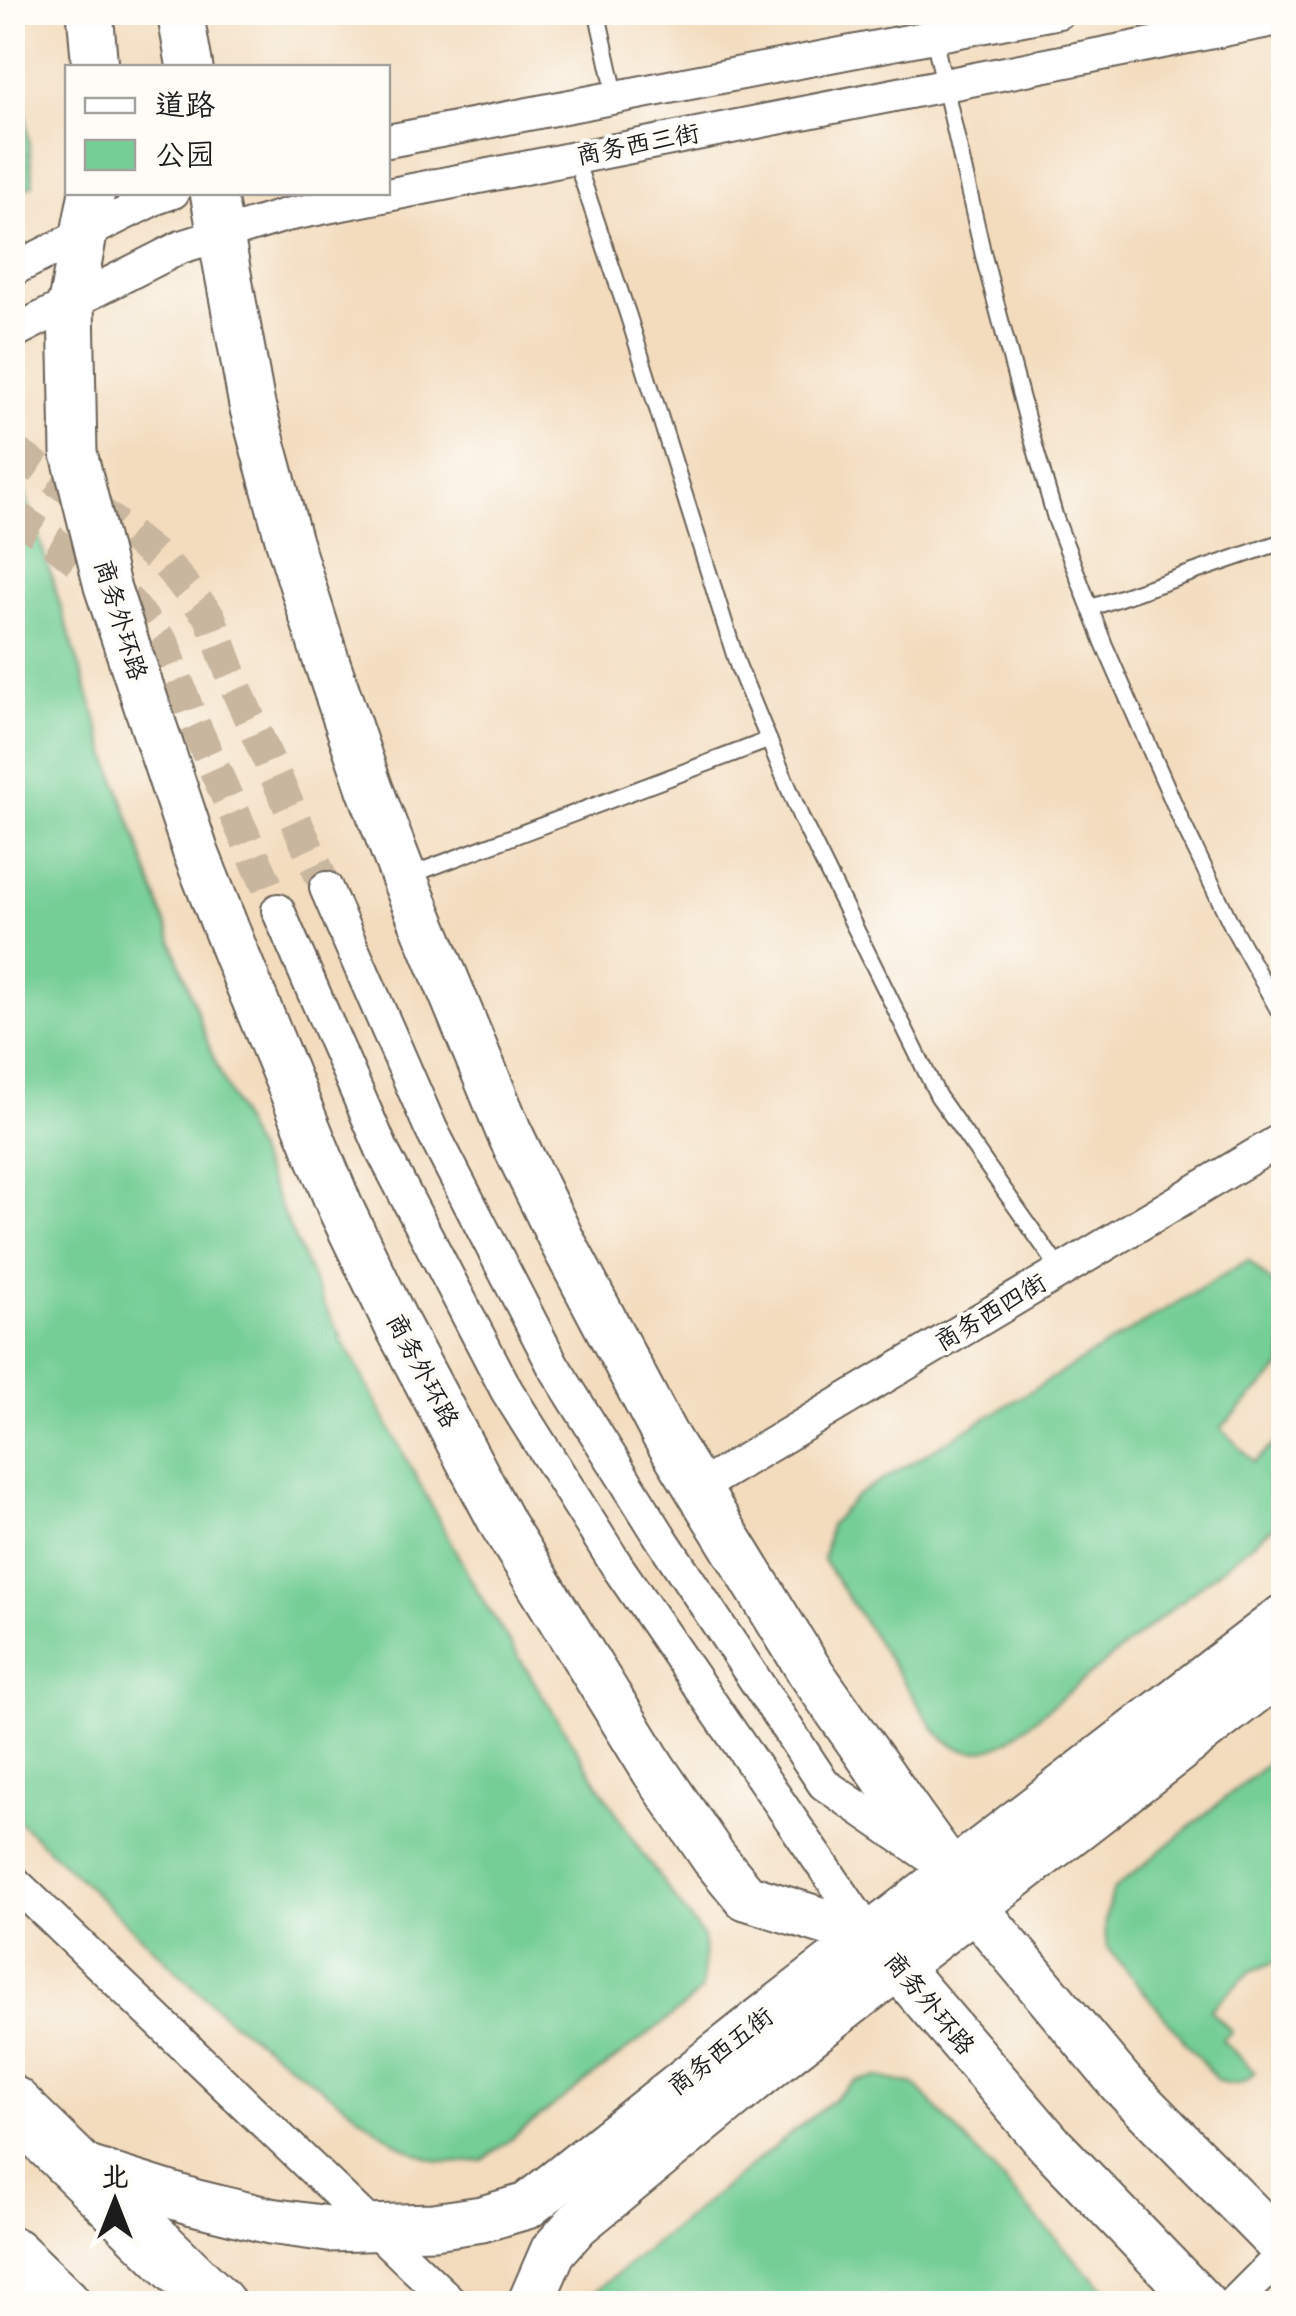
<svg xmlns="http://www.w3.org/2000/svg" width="1296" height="2316" viewBox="0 0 1296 2316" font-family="Pangolin,'LXGW WenKai TC',sans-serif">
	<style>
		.green { fill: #74ce95; stroke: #487558; stroke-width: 2.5 }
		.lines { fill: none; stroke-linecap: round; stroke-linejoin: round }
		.street-tunnel { stroke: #c8b69e; stroke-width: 32; stroke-dasharray: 32 16; stroke-linecap: butt }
		.lane-casing { stroke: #675f55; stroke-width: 19 }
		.street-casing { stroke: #675f55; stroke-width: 36 }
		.secondary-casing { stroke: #675f55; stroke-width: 49 }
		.highway-casing { stroke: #675f55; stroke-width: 59 }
		.lane { stroke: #fff; stroke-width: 15 }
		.street { stroke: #fff; stroke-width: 32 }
		.secondary { stroke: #fff; stroke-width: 45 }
		.highway { stroke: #fff; stroke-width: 55 }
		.labels { text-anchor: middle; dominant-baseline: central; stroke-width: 8; stroke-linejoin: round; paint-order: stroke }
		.street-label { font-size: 25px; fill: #1c1c1c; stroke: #fdfcf7 }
	</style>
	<rect width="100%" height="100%" fill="#fdfcf7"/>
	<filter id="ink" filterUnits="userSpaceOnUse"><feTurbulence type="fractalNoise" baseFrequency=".01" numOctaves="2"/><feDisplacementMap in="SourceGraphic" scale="20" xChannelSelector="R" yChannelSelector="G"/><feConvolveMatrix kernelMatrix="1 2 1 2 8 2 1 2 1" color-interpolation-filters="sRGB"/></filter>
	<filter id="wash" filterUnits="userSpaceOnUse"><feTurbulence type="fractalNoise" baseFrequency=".0048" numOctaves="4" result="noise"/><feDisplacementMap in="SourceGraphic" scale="40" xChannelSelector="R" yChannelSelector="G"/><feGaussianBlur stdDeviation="2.25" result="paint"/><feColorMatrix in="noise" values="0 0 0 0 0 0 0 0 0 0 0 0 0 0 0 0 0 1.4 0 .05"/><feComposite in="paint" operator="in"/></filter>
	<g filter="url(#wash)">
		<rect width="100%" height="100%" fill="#f3dcbe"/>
		<path class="green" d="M15 12 33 184 13 196 12 13Z
			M13 455 110 763 211 1052 323 1303 476 1589 639 1849 703 1937 704 1955 701 1990 685 2006 483 2160C445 2166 432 2162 398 2144L228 2019 13 1816Z
			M1248 1260 1283 1294V1366L1221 1428 1254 1462 1283 1437V1519L1008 1741C975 1757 961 1755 935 1730L823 1560 830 1525 856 1496Z
			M1283 1751V1959L1251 1971 1210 2010 1232 2032 1222 2040 1255 2072C1245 2085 1232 2086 1217 2080L1107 1947C1103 1925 1106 1910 1114 1889Z
			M879 2077 915 2085 1083 2268 1119 2303H587V2298L856 2081Z"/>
	</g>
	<g filter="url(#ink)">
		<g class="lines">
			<path class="street-tunnel" d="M12 454 21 456 85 500 166 564 210 617 239 695 326 888
				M12 514 54 542 129 602 164 644 190 715 278 910"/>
			<g class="lane-casing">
				<path id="lane" d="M597 12 616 97
					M928 12 984 258 1027 420 1056 520 1104 644 1182 822 1234 930 1284 1020
					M575 158 628 315 738 666 802 820 938 1096 1061 1271
					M1090 608 1284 541
					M408 876 769 740"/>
			</g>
			<g class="street-casing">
				<path id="street" d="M388 141 1059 12
					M12 270 156 198 173 192
					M12 333 181 247 286 215 1284 18
					M326 888 431 1129 553 1365 663 1541 824 1784 933 1859
					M278 910 383 1152 507 1391 619 1569 871 1936
					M698 1488 1284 1138
					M12 1880 453 2304
					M1233 2304 1284 2253"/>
			</g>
			<g class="secondary-casing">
				<path id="secondary" d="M90 12 95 68
					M180 12 190 68
					M92 192 71 303 74 453 107 586 196 853 236 954 340 1207 397 1325 503 1525 654 1770 714 1858 746 1897 871 1936 1051 2146 1203 2304
					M213 192 252 405 289 542 326 660 370 789 407 885 509 1132 562 1241 664 1434 809 1670 911 1816 991 1927 1121 2083 1284 2249
					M75 2165 193 2202 270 2221 328 2229 434 2226 482 2219 527 2206 761 2020 1284 1617
					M530 2304 553 2251 577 2224 787 2052 1284 1668"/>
			</g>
			<g class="highway-casing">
				<path id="highway" d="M12 2104 217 2304
					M12 2255 63 2304"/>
			</g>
			<use href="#lane" class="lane"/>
			<use href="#street" class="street"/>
			<use href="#secondary" class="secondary"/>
			<use href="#highway" class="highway"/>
		</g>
	</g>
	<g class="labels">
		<g class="street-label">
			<text transform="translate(638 145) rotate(-11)">商务西三街</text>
			<text transform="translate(120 620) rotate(73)">商务外环路</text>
			<text transform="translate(991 1313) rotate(-31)">商务西四街</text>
			<text transform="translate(422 1371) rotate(62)">商务外环路</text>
			<text transform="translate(929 2004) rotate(50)">商务外环路</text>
			<text transform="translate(721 2052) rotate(-38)">商务西五街</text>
		</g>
	</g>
	<rect width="1296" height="2316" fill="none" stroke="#fdfcf7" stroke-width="50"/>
	<rect x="65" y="65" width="325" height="130" fill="#fdfcf7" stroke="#a3a29f" stroke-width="2.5"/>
	<rect x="85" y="98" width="50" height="15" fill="#ffffff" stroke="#a3a29f" stroke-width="2.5"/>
	<text x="155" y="115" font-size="30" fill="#1c1c1c">道路</text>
	<rect x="85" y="140" width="50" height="30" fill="#74ce95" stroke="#a3a29f" stroke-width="2.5"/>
	<text x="155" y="165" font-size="30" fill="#1c1c1c">公园</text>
	<g transform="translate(115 2201)" stroke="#fdfcf7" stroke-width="8" paint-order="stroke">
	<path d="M0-8L18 38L0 25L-18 38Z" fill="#1c1c1c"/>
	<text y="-15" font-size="28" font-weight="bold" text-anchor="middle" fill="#1c1c1c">北</text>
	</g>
</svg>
